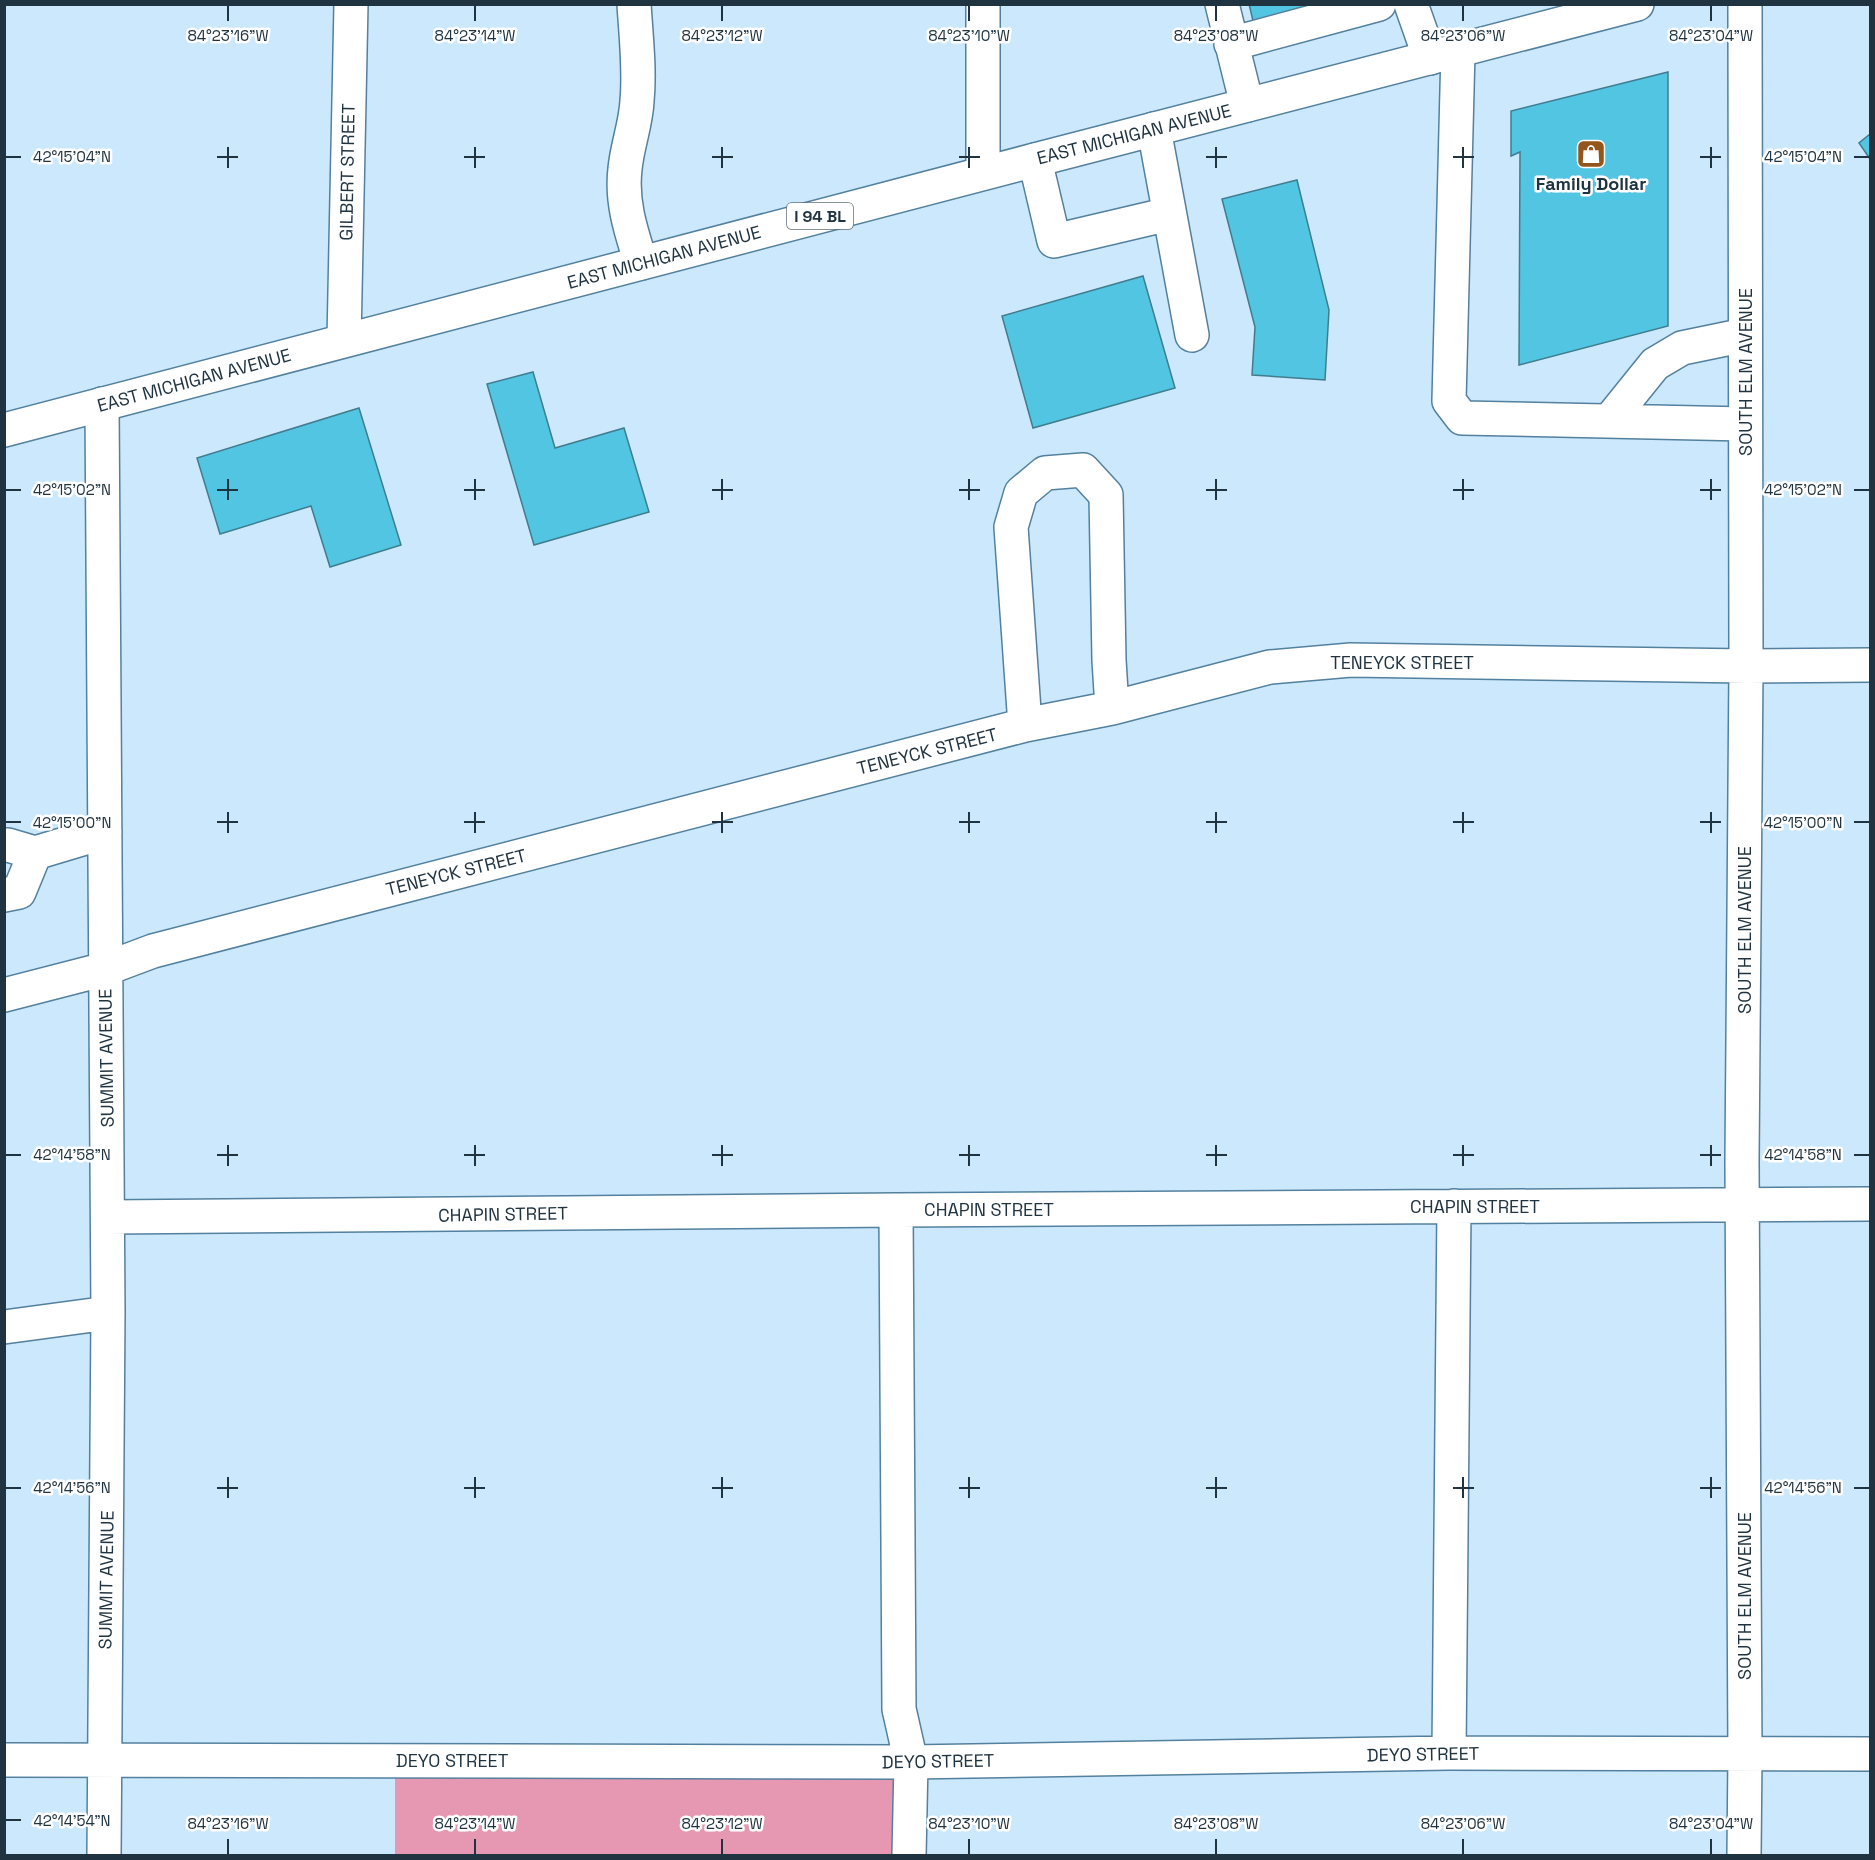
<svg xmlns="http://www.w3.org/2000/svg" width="1875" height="1860" viewBox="0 0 1875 1860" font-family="'Space Grotesk',sans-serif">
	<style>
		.green { fill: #e698b2 }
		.building { fill: #52c5e3; stroke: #407c8d; stroke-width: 1.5 }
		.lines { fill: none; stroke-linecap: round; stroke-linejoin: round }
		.minor-casing { stroke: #53809e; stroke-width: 36 }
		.major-casing { stroke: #53809e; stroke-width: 36 }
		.minor { stroke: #fff; stroke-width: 33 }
		.major { stroke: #fff; stroke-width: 33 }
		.ticks { fill: none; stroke: #203340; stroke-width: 2 }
		.labels { text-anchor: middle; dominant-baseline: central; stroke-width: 5; stroke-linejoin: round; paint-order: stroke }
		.shield { fill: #fff; stroke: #637079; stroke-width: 1.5 }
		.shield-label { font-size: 16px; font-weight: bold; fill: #203340 }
		.street-label { font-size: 18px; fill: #203340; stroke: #fff }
		.poi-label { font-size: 18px; font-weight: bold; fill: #203340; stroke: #fff }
		.ticks-label { font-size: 15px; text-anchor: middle; fill: #203340; stroke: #fff; stroke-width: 5; stroke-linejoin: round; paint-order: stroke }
	</style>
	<rect width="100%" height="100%" fill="#cce8fc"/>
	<path class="green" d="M395 1760 911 1762 909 1855 395 1856Z"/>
	<path class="building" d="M1249 4H1348L1253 21Z
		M1668 72V326L1519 365 1520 152 1511 156V111Z
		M1870 134V159L1859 143Z
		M1297 180 1329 310 1325 380 1252 375 1255 327 1222 199Z
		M1143 276 1175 388 1033 428 1002 316Z
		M533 372 555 448 624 428 649 512 534 545 487 384Z
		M359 408 401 545 330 567 311 506 220 534 197 458Z"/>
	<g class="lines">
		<g class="minor-casing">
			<path id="minor" d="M634 4C636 37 640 69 637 101 636 124 627 146 625 169 621 202 631 231 641 263
				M1222 4 1247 105
				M1411 4 1430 58
				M1231 44 1379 4
				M1458 51 1449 401 1462 418 1745 424
				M1154 129 1192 335
				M1035 160 1054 241 1169 214
				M983 173V4
				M344 340 351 4
				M102 404 108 1313 104 1856
				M1609 421 1655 364 1682 348 1745 335
				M1025 725 1011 527 1021 493 1045 473 1083 470 1106 495 1109 660 1112 708
				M4 845H8L35 853 19 892 4 895
				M35 853 105 832
				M4 995 105 969 153 951 1025 725 1112 708 1270 667 1351 660 1746 666 1870 665
				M896 1210 899 1709 911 1762 909 1856
				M108 1217 896 1210 1870 1204
				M4 1327 108 1313
				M1449 1753 1454 1206
				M4 1760 911 1762 1449 1753 1870 1754
				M1744 1856 1745 1755 1742 1162 1746 666 1745 4"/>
		</g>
		<g class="major-casing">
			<path id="major" d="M4 430 1035 160 1637 4"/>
		</g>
		<use href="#minor" class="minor"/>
		<use href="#major" class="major"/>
	</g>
	<path class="ticks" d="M228 6V21M475 6V21M722 6V21M969 6V21M1216 6V21M1463 6V21M1711 6V21M228 147V168M475 147V168M722 147V168M969 147V168M1216 147V168M1463 147V168M1711 147V168M6 157H21M217 157H238M464 157H485M712 157H733M959 157H980M1206 157H1227M1453 157H1474M1700 157H1721M1854 157H1869M228 479V500M475 479V500M722 479V500M969 479V500M1216 479V500M1463 479V500M1711 479V500M6 490H21M217 490H238M464 490H485M712 490H733M959 490H980M1206 490H1227M1453 490H1474M1700 490H1721M1854 490H1869M228 812V833M475 812V833M722 812V833M969 812V833M1216 812V833M1463 812V833M1711 812V833M6 822H21M217 822H238M464 822H485M712 822H733M959 822H980M1206 822H1227M1453 822H1474M1700 822H1721M1854 822H1869M228 1145V1166M475 1145V1166M722 1145V1166M969 1145V1166M1216 1145V1166M1463 1145V1166M1711 1145V1166M6 1155H21M217 1155H238M464 1155H485M712 1155H733M959 1155H980M1206 1155H1227M1453 1155H1474M1700 1155H1721M1854 1155H1869M228 1477V1498M475 1477V1498M722 1477V1498M969 1477V1498M1216 1477V1498M1463 1477V1498M1711 1477V1498M6 1488H21M217 1488H238M464 1488H485M712 1488H733M959 1488H980M1206 1488H1227M1453 1488H1474M1700 1488H1721M1854 1488H1869M6 1820H21M228 1839V1854M475 1839V1854M722 1839V1854M969 1839V1854M1216 1839V1854M1463 1839V1854M1711 1839V1854"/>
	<defs>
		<g id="shop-square" transform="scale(1.5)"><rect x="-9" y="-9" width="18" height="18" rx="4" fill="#93551b" stroke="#fff"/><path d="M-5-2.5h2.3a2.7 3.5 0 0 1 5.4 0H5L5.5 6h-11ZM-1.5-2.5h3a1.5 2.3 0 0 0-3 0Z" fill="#fff"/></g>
	</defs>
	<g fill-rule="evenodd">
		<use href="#shop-square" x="1591" y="154"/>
	</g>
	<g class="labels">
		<rect class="shield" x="787" y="203" width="66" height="26" rx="4.5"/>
		<g class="shield-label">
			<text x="820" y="216">I 94 BL</text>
		</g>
		<g class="street-label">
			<text transform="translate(1134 134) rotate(-14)">EAST MICHIGAN AVENUE</text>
			<text transform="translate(347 172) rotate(-89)">GILBERT STREET</text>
			<text transform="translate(664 257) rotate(-15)">EAST MICHIGAN AVENUE</text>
			<text transform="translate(1745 372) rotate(-90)">SOUTH ELM AVENUE</text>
			<text transform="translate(194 380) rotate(-15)">EAST MICHIGAN AVENUE</text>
			<text x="1402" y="662">TENEYCK STREET</text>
			<text transform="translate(927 751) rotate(-14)">TENEYCK STREET</text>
			<text transform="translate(456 872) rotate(-14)">TENEYCK STREET</text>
			<text transform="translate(1744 930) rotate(-90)">SOUTH ELM AVENUE</text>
			<text transform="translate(106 1058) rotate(-91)">SUMMIT AVENUE</text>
			<text x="1475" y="1206">CHAPIN STREET</text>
			<text x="989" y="1209">CHAPIN STREET</text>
			<text transform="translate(503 1214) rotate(-1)">CHAPIN STREET</text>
			<text transform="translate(106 1580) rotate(-89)">SUMMIT AVENUE</text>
			<text transform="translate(1744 1596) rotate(-90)">SOUTH ELM AVENUE</text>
			<text transform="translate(1423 1754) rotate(-1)">DEYO STREET</text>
			<text x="452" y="1760">DEYO STREET</text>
			<text transform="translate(938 1761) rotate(-1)">DEYO STREET</text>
		</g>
		<g class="poi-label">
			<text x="1591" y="183">Family Dollar</text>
		</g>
	</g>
	<g class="ticks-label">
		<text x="228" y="41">84°23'16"W</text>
		<text x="475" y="41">84°23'14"W</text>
		<text x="722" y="41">84°23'12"W</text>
		<text x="969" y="41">84°23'10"W</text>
		<text x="1216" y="41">84°23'08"W</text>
		<text x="1463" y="41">84°23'06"W</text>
		<text x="1711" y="41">84°23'04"W</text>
		<text x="72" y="162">42°15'04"N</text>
		<text x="1803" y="162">42°15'04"N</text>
		<text x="72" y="495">42°15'02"N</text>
		<text x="1803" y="495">42°15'02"N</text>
		<text x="72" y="828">42°15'00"N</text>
		<text x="1803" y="828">42°15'00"N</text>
		<text x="72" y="1160">42°14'58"N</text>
		<text x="1803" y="1160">42°14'58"N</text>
		<text x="72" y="1493">42°14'56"N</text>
		<text x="1803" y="1493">42°14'56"N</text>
		<text x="72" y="1826">42°14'54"N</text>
		<text x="228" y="1829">84°23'16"W</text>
		<text x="475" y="1829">84°23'14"W</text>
		<text x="722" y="1829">84°23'12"W</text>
		<text x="969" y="1829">84°23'10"W</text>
		<text x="1216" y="1829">84°23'08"W</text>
		<text x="1463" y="1829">84°23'06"W</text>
		<text x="1711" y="1829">84°23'04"W</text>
	</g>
	<rect width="1875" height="1860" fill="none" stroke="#203340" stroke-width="12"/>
</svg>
